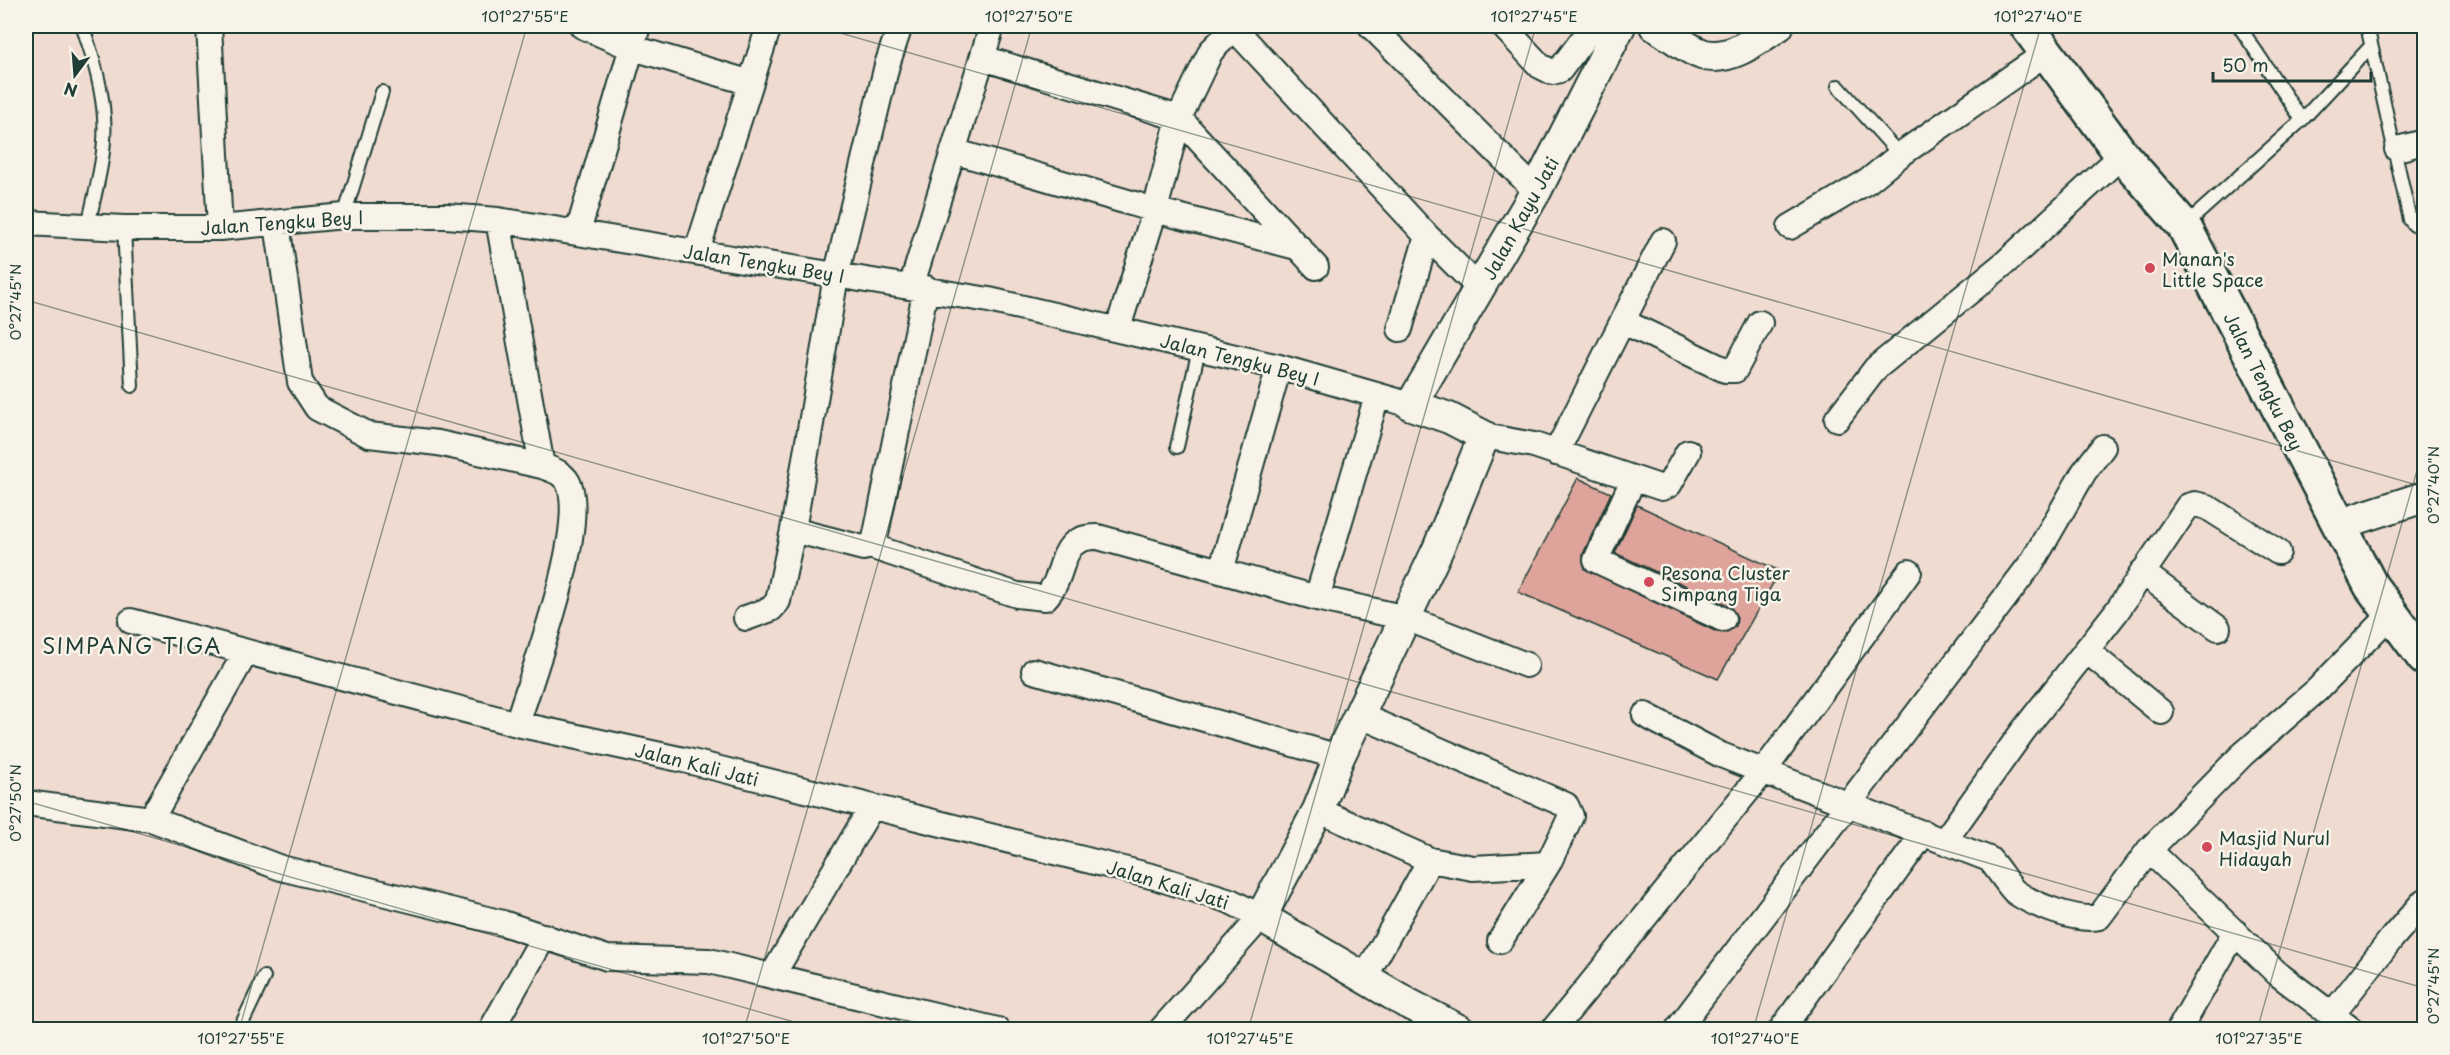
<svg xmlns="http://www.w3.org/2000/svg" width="2450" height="1055" viewBox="0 0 2450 1055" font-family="'Playpen Sans',sans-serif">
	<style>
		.building { fill: #dea49b; stroke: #1f3d34; stroke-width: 1.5 }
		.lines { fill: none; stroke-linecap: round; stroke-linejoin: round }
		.service-casing { stroke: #1f3d34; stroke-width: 16 }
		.minor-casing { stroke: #1f3d34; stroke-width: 28 }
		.tertiary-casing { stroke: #1f3d34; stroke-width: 34 }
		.secondary-casing { stroke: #1f3d34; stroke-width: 38 }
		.service { stroke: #f7f3e8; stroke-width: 12 }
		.minor { stroke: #f7f3e8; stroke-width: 24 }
		.tertiary { stroke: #f7f3e8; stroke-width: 30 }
		.secondary { stroke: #f7f3e8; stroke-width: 33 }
		.ticks { fill: none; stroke: #1f3d34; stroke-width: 1.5; stroke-opacity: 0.45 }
		.poi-dot { fill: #d1495b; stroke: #f7f3e8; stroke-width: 2 }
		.labels { text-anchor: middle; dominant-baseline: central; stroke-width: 5; stroke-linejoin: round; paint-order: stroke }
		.street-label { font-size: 18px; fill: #1f3d34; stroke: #f7f3e8 }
		.poi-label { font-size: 18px; fill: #1f3d34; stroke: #f7f3e8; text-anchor: start }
		.quarter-label { font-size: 21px; letter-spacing: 1.5px; fill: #1f3d34; stroke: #f7f3e8 }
		.neatline { fill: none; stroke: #1f3d34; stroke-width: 2 }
		.ticks-label { font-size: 15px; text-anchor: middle; fill: #1f3d34 }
	</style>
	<rect width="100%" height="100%" fill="#f0dbd1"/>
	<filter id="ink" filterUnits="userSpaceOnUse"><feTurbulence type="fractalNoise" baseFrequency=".0167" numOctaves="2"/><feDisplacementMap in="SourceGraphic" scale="12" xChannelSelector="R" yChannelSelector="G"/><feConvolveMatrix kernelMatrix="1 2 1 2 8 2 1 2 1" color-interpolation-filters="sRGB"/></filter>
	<g filter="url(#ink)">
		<path class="building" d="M1578 478 1611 493 1583 554 1585 569 1717 632 1725 633 1736 626 1737 617 1730 606 1615 553 1637 505 1780 571 1718 679 1518 592Z"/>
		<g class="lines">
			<g class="service-casing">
				<path id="service" d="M2239 26 2302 120
					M2367 26 2410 220 2414 225 2424 228
					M83 28C93 56 102 87 104 117 107 153 95 192 88 226
					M1838 86 1900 155
					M344 216 382 92
					M2185 225 2302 120 2371 46
					M124 228 132 386
					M1177 447 1199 349
					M239 1030 264 977"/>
			</g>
			<g class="minor-casing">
				<path id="minor" d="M209 26 220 228
					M582 26 630 47 751 83
					M900 26 887 65 836 276 793 530 863 548 870 546 875 539 926 288
					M1232 26 1427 236 1481 290
					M1371 26 1536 191
					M1503 26 1540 66 1552 72 1560 70 1593 26
					M983 58 1179 118 1316 267
					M2397 149 2424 142
					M953 151 1155 210 1300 248
					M498 220 542 466C554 470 566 474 570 487 585 535 533 672 517 724
					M26 223 124 228H220L344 216H446L498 220 989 300 1279 367 1411 405
					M277 224 300 382 317 408 369 435 438 443 542 466
					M1790 227 1868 181 1900 155 2046 53
					M578 232 638 26
					M697 251 769 26
					M911 287 992 26
					M1624 322 1725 370H1735L1760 323
					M1118 328 1155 210 1179 118 1211 51 1236 26
					M1400 329 1427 236
					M1837 419 1876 368 2006 262 2122 155
					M1484 436 1534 445 1662 488 1669 485 1688 452
					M1556 453 1663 241
					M1633 480 1596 560 1723 619
					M870 546 1017 595 1045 598C1069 574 1055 536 1098 537L1317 598 1406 618 1526 665
					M1221 571 1279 367
					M2142 572 2218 628
					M1317 598 1377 396
					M746 618 771 609 778 601 793 530
					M131 621 517 724 684 760 1155 877 1230 901 1261 917 1161 1030
					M2087 651 2161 712
					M1034 671 1339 757
					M1359 715 1566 805 1571 816 1548 864 1473 868 1430 860 1364 979
					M1645 715 1721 755 1989 859C1997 867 2009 887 2015 892 2034 905 2077 922 2099 917L2149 850 2242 755 2317 690 2391 614
					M26 803 151 819 281 868 503 923 607 958 709 961 998 1030
					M1318 810 1430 860
					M151 819 246 652
					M1945 840 2023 731 2117 611 2188 506 2195 504 2207 507 2278 552
					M2149 850 2278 974 2352 1030
					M1500 941 1548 864
					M772 976 871 808
					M2331 1016 2392 938 2424 901
					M491 1030 544 936
					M1553 1030 1763 772 1909 572
					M1677 1030 2033 561 2084 472 2103 447
					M1781 1030 1924 833
					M2179 1030 2235 932"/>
			</g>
			<g class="tertiary-casing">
				<path id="tertiary" d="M1655 26C1668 33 1691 52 1705 55 1732 61 1757 39 1778 26
					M2338 525 2424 497
					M1459 1030 1407 1003 1261 917 1318 810 1339 757 1438 549 1484 436 1449 418 1411 405 1536 191 1620 26"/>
			</g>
			<g class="secondary-casing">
				<path id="secondary" d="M2027 26 2122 155 2184 226 2371 586 2424 658"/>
			</g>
			<use href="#service" class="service"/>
			<use href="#minor" class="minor"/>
			<use href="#tertiary" class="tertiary"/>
			<use href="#secondary" class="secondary"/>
		</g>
	</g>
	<path class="ticks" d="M816 26 2424 487M26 300 2424 988M26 801 822 1030M239 1030 527 26M744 1030 1032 26M1248 1030 1536 26M1753 1030 2041 26M2257 1030 2424 446"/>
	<g class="poi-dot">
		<circle cx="2150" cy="268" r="6"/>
		<circle cx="1649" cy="582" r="6"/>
		<circle cx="2207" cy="847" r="6"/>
	</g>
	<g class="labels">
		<g class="street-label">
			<text transform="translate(1520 218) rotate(-61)">Jalan Kayu Jati</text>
			<text transform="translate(282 222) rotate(-4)">Jalan Tengku Bey I</text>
			<text transform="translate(764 263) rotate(9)">Jalan Tengku Bey I</text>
			<text transform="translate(1240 359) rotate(14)">Jalan Tengku Bey I</text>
			<text transform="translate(2264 381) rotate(63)">Jalan Tengku Bey</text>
			<text transform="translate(697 764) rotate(14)">Jalan Kali Jati</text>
			<text transform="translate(1168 884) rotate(17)">Jalan Kali Jati</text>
		</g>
		<g class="poi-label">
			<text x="2162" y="258">Manan's<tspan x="2162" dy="21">Little Space</tspan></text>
			<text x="1661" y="572">Pesona Cluster<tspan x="1661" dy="21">Simpang Tiga</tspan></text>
			<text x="2219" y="837">Masjid Nurul<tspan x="2219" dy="21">Hidayah</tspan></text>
		</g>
		<g class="quarter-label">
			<text x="132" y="645">SIMPANG TIGA</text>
		</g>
	</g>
	<rect width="2450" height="1055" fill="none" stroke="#f7f3e8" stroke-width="66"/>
	<g transform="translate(75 75) rotate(196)" stroke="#f7f3e8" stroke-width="4.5" paint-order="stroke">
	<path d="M0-4.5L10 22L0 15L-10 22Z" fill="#1f3d34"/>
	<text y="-9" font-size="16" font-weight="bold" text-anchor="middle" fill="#1f3d34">N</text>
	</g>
	<path d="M2213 72v9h158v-9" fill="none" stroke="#1f3d34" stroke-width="3"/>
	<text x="2222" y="72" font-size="18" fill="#1f3d34" stroke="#f7f3e8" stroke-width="4.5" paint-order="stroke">50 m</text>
	<rect x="33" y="33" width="2384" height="989" class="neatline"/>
	<g class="ticks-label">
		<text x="525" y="22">101°27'55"E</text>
		<text x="1029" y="22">101°27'50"E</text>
		<text x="1534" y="22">101°27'45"E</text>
		<text x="2038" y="22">101°27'40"E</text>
		<text transform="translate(16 302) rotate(-90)" y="5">0°27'45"N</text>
		<text transform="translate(2434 485) rotate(-90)" y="5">0°27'40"N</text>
		<text transform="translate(16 803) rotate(-90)" y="5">0°27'50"N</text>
		<text transform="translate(2434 986) rotate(-90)" y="5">0°27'45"N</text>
		<text x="241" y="1044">101°27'55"E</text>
		<text x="746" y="1044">101°27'50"E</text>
		<text x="1250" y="1044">101°27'45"E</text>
		<text x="1755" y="1044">101°27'40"E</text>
		<text x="2259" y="1044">101°27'35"E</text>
	</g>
</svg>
